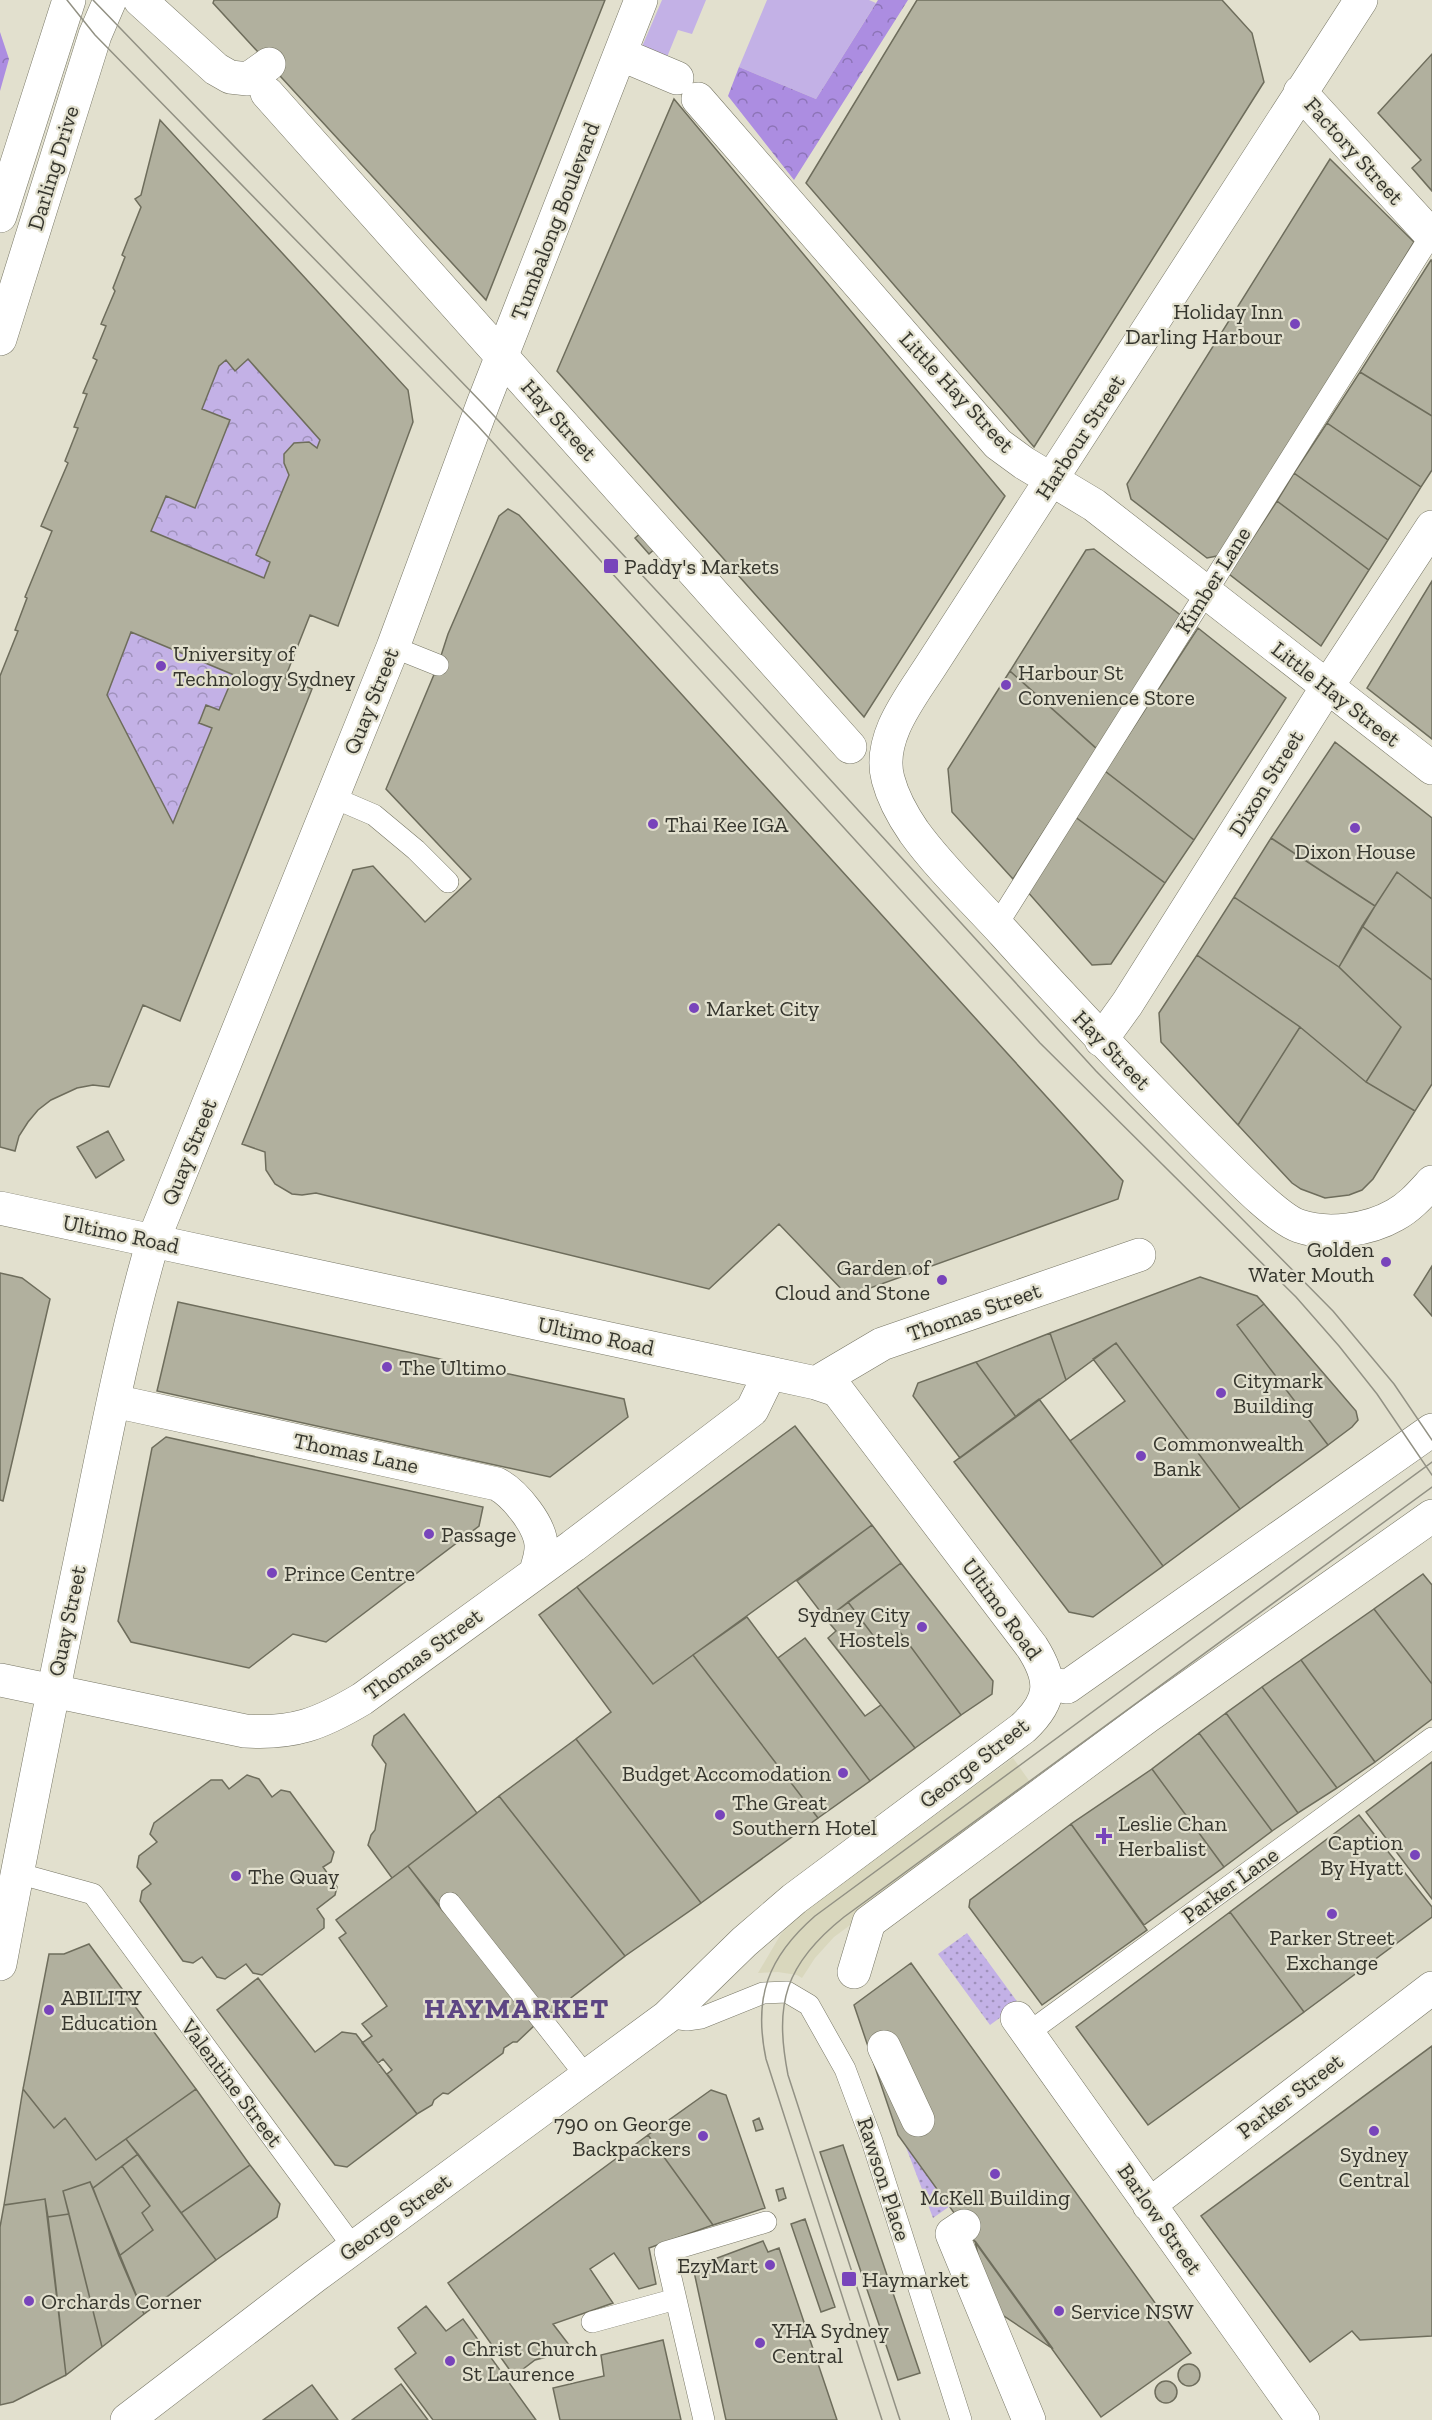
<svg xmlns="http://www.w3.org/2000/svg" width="1432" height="2420" viewBox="0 0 1432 2420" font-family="'Zilla Slab',serif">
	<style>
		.built { fill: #d9d7bd }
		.grass { fill: #c3b1e6 }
		.forest { fill: url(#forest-crowns) }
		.park { fill: url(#park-crowns) }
		.garden { fill: url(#garden-dots) }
		.building { fill: #b1b09e; stroke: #6e6d5c; stroke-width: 1.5; fill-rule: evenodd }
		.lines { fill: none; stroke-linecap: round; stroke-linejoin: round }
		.lane-casing { stroke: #777665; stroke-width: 22 }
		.street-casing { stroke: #777665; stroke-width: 34 }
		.secondary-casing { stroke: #777665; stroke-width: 34 }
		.lane { stroke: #fff; stroke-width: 21 }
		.street { stroke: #fff; stroke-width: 33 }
		.secondary { stroke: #fff; stroke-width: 33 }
		.tram { stroke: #929184; stroke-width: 1.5 }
		.poi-dot { fill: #7844bb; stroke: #e2e0ce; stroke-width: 2 }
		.labels { text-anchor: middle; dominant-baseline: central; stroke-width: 4.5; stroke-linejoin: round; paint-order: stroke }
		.street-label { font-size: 22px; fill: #36362e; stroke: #e2e0ce }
		.poi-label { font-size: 22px; fill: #36362e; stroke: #e2e0ce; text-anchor: start }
		.district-label { font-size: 28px; font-weight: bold; letter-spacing: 1.5px; fill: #5d4683; stroke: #e2e0ce }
	</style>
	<defs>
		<pattern id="forest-crowns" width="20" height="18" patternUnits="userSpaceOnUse" patternTransform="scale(1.5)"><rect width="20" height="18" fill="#ac8de1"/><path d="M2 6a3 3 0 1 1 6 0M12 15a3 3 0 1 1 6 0" fill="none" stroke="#8d74b7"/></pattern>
		<pattern id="park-crowns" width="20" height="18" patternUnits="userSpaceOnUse" patternTransform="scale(1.5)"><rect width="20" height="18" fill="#c3b1e6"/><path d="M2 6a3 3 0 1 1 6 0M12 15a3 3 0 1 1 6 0" fill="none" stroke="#9f91bb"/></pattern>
		<pattern id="garden-dots" width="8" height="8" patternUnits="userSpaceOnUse" patternTransform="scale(1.5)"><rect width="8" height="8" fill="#c3b1e6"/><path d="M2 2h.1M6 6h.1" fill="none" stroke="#9f91bb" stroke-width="1.8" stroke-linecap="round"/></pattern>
	</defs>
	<rect width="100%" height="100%" fill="#e2e0ce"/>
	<path class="built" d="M1013 1758 1035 1789 834 1937 815 1958 802 1978 797 1975 778 1972 758 1973 781 1934 797 1917Z"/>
	<path class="grass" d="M662 0H706L692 34 678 30 663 67 638 56Z
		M767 0H869L876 3 816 99 739 67Z"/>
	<path class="forest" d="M878 0H908L794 180 728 96 739 67 816 99Z
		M0 32 9 59 0 91Z"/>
	<path class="park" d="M248 359 320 440 317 448 309 442 294 443C282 452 281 464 289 475L256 555 270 562 264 578 151 531 166 496 195 507 230 420 202 409 219 366 226 360 235 370Z
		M131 632 234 675 219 710 206 705 212 728 173 823 107 695Z"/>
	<path class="garden" d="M967 1933 1019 2004 990 2025 938 1954Z
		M904 2142 950 2206 933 2218Z"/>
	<path class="building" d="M214 0H605L486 300 213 3Z
		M917 0H1222L1252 33 1264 82 1034 447 806 183Z
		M1432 54V191L1412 168 1421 160 1378 113Z
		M674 99 1005 496 864 717 557 371Z
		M160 120 408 390 413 422 338 626 310 615 285 678 312 689 180 1021 143 1005 109 1087 93 1085 77 1088 51 1100 38 1110 28 1122 19 1136 15 1151 0 1147V676L18 631 15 630 27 598 25 597 52 531 41 526 68 463 65 461 78 428 74 427 87 394 83 393 97 360 93 358 106 326 101 324 115 291 113 288 125 257 122 255 141 207 135 199 141 195ZM248 359 320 440 317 448 309 442 294 443 284 454V463L289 475 256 555 270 562 264 578 151 531 166 496 195 508 230 420 202 409 219 366 226 360 235 371ZM131 632 234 675 219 710 206 705 199 723 212 728 173 823 107 695Z
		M1330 159 1414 242 1222 555 1207 558 1131 499 1127 484Z
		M1431 260H1432V416L1360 372Z
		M1360 372 1432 416V470L1421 487 1327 423Z
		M1327 423 1421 487 1388 540 1294 473Z
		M1294 473 1388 540 1369 570 1277 501Z
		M1277 501 1369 570 1321 646 1229 574Z
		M508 509 519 515 1123 1181 1118 1199 848 1296 779 1224 709 1289 316 1193 302 1195 292 1194 275 1184 266 1170 265 1152 242 1144 353 870 373 866 425 922 471 879 386 789 438 665 448 634 499 516Z
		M643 531 657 547 649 554 635 538Z
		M1094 549 1183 617 1097 749 1010 671 1086 550Z
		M1432 581V739L1367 688Z
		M1198 628 1286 698 1194 840 1105 771Z
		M1010 671 1097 749 1013 879 952 812 948 769Z
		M1335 742 1432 818V899L1397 872 1375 906 1271 838Z
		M1105 771 1194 840 1165 883 1074 816Z
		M1074 816 1165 883 1111 964 1092 965 1026 890Z
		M1271 838 1375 906 1339 967 1234 897Z
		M1397 872 1432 899V980L1362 926Z
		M1234 897 1339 967 1401 1027 1366 1082 1300 1027 1197 955Z
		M1362 926 1432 980V1084L1415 1111 1366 1082 1401 1027 1339 967Z
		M1197 955 1300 1027 1238 1125 1161 1042 1159 1013Z
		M1300 1027 1366 1082 1415 1111 1373 1179 1362 1190 1349 1195 1325 1198 1301 1189 1292 1183 1238 1125Z
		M108 1131 124 1160 96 1178 77 1147Z
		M1432 1266V1316L1414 1295Z
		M0 1273 22 1278 50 1299 3 1501 0 1500Z
		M1200 1277 1257 1296 1264 1304 1237 1325 1328 1445 1240 1509 1116 1343 1066 1380 1050 1333Z
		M178 1302 624 1399 628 1417 550 1477 157 1391Z
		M1264 1304 1356 1411 1358 1420 1352 1427 1328 1445 1237 1325Z
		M1050 1333 1066 1380 1016 1417 976 1362Z
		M1116 1343 1240 1509 1163 1566 1070 1441 1125 1401 1093 1359Z
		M976 1362 1016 1417 960 1458 913 1396 918 1383Z
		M1039 1399 1163 1566 1093 1617 1069 1612 954 1462Z
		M795 1426 872 1525 653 1684 577 1587Z
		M166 1437 483 1507 479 1526 326 1642 293 1634 249 1668 131 1642 118 1621 152 1448Z
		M872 1525 901 1563 826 1619 797 1581Z
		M901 1563 993 1681 992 1694 961 1715 900 1632 881 1646 848 1602Z
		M1423 1574 1432 1585V1684L1374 1609Z
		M577 1587 653 1684 693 1655 818 1818 701 1903 576 1739 611 1712 539 1615Z
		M848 1602 881 1646 900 1632 961 1715 915 1748 828 1638 836 1631 826 1619Z
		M1374 1609 1432 1684V1719L1375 1762 1301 1660Z
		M747 1617 870 1781 818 1818 693 1655Z
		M805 1638 865 1716 881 1705 915 1748 870 1781 778 1658Z
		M1301 1660 1375 1762 1337 1788 1262 1687Z
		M1262 1687 1337 1788 1298 1813 1226 1713Z
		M1226 1713 1298 1813 1272 1831 1199 1733Z
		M404 1714 477 1813 392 1878 368 1845 371 1835 375 1830 386 1764 372 1745 374 1736Z
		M1199 1733 1272 1831 1224 1867 1152 1769Z
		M576 1739 701 1903 625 1956 499 1796Z
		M1432 1762V1899L1366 1812Z
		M1152 1769 1224 1867 1144 1925 1071 1824Z
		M247 1775 259 1779 272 1797 281 1790 290 1792 334 1852 331 1862 323 1867 337 1887 335 1895 317 1909 324 1919V1928L262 1975 253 1973 246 1964 225 1979 217 1977 202 1957 193 1963 183 1961 140 1901 142 1891 151 1884 137 1867 139 1856 157 1842 150 1834 154 1823 211 1780H222L229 1789Z
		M499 1796 625 1956 550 2014 442 1910 408 1866Z
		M1359 1815 1432 1907V1917L1304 2012 1230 1912Z
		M1071 1824 1147 1930 1042 2005 969 1907 970 1900Z
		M408 1866 535 2025 517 2042H513L504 2048 503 2053 448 2094 443 2093 434 2100 432 2105 417 2114 387 2074 392 2070 383 2059 378 2063 362 2043 372 2036 362 2024 387 2006 339 1938 346 1933 336 1920Z
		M1230 1912 1304 2012 1148 2125 1076 2027Z
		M89 1944 196 2089 96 2160 65 2118 54 2128 23 2089 49 1954H64Z
		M911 1963 1191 2353 1101 2417 898 2135 854 2005Z
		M258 1978 315 2052 342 2032 356 2034 417 2114 347 2167 335 2165 217 2010Z
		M1432 2046V2336L1360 2340 1352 2331 1310 2362 1201 2216Z
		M23 2089 54 2128 65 2118 96 2160 126 2139 138 2154 93 2188 90 2182 63 2191 69 2214 48 2217 45 2199 4 2205Z
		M196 2089 250 2165 181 2213 126 2139Z
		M711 2090 726 2095 765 2208 713 2225 648 2135Z
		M759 2118 763 2129 756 2131 753 2121Z
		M648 2135 713 2225 649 2248 656 2284 639 2289 614 2253 590 2269 613 2303 553 2324 573 2350 535 2360 514 2376 448 2283Z
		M843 2145 920 2373 898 2380 820 2152Z
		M138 2154 216 2260 144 2314 119 2256 153 2230 142 2213 150 2206 122 2166Z
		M250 2165 280 2204 277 2217 216 2260 181 2213Z
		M122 2166 150 2206 142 2213 153 2230 119 2256 93 2188Z
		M90 2182 144 2314 102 2347 63 2191Z
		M783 2188 786 2198 779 2201 776 2190Z
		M45 2199 66 2375 13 2402 0 2405V2227L4 2205Z
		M69 2214 102 2347 66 2375 48 2217Z
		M805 2219 835 2307 821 2312 791 2224Z
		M763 2241 768 2252 779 2248 837 2420H726L693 2267Z
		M975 2241 1053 2349 998 2312 983 2279Z
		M426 2306 446 2331 463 2319 536 2420H433L395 2369 416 2353 398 2328Z
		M663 2340 681 2420H560L553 2388 604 2376 601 2355Z
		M1178 2375a11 11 0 1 1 22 0a11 11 0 1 1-22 0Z
		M1155 2392a11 11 0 1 1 22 0a11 11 0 1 1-22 0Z
		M401 2384 428 2420H352Z
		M312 2385 338 2420H263Z"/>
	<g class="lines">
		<g class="lane-casing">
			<path id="lane" d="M393 647 438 665
				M332 797 374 815 416 850 448 882
				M997 925 1431 235
				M17 1873 93 1894 354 2248
				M450 1903 586 2076
				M667 2017 687 2020 701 2018 763 1993 787 1992 809 2005 845 2069 872 2141 961 2420
				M1028 2033 1432 1738
				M592 2322 676 2299
				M704 2420 665 2252 766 2222"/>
		</g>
		<g class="street-casing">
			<path id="street" d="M140 0 216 69 230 77 248 79 269 64
				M1361 0 932 664C911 697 877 738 888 779 893 798 903 816 914 832 940 868 974 900 1004 933 1070 1006 1137 1077 1207 1147 1227 1166 1275 1218 1299 1226 1328 1236 1369 1230 1395 1215 1410 1207 1421 1194 1432 1182
				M620 54 677 78
				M1300 92 1432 236
				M267 93 850 747
				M698 99 998 444 1024 463 1094 505 1432 768
				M1101 1040 1127 1004 1327 687 1432 527
				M816 1383 882 1344 1139 1255
				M114 1401 497 1484C514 1493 543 1527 541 1548 541 1556 538 1564 536 1571
				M0 1680 245 1731C294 1734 320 1724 362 1699L573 1546 752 1410 770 1373
				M1048 1683 1067 1687 1432 1430
				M0 1964C27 1820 56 1676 86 1533 106 1435 125 1337 153 1241L393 647 483 404 641 0
				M854 1972 869 1922 1148 1716 1432 1516
				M1017 2018 1303 2420
				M884 2047 918 2120
				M1149 2205 1432 1988
				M964 2226 952 2234 1029 2420
				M127 2420 315 2276 667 2017 744 1942 794 1899 1023 1728C1053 1700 1053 1680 1032 1647L837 1390 816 1383 153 1241"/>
		</g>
		<g class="secondary-casing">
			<path id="secondary" d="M0 216 69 0
				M0 339 95 35 110 0
				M0 1208 153 1241"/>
		</g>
		<use href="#lane" class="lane"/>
		<use href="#street" class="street"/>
		<use href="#secondary" class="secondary"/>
		<path class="tram" d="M67 0 95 35 477 425 1040 1043 1296 1297 1339 1346 1377 1394 1432 1475
			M93 0 483 404 733 673 1096 1071 1333 1311 1394 1384 1432 1440
			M882 2420 766 2059C753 1997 768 1957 815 1916L1432 1462
			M900 2420 788 2075C774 2003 785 1964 844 1917L1432 1487"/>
	</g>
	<g class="poi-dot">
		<circle cx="1295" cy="324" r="6"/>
		<rect x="603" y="558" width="16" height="16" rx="3"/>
		<circle cx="161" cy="666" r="6"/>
		<circle cx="1006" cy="685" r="6"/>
		<circle cx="653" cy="824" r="6"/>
		<circle cx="1355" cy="828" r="6"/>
		<circle cx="694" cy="1008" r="6"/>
		<circle cx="1386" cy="1262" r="6"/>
		<circle cx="942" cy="1280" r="6"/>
		<circle cx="387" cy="1367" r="6"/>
		<circle cx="1221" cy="1393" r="6"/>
		<circle cx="1141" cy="1456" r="6"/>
		<circle cx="429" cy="1534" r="6"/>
		<circle cx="272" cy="1573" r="6"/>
		<circle cx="922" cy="1627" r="6"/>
		<circle cx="843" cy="1773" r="6"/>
		<circle cx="720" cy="1815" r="6"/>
		<path d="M1101 1827h6v6h6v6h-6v6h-6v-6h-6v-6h6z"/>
		<circle cx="1415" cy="1855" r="6"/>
		<circle cx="236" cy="1876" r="6"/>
		<circle cx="1332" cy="1914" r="6"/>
		<circle cx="49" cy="2010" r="6"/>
		<circle cx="1374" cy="2131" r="6"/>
		<circle cx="703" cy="2136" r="6"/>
		<circle cx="995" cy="2174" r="6"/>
		<circle cx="770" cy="2265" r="6"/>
		<rect x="841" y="2271" width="16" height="16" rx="3"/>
		<circle cx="29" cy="2301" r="6"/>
		<circle cx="1059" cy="2311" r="6"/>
		<circle cx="760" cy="2343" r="6"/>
		<circle cx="450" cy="2361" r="6"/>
	</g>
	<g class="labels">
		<g class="street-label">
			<text transform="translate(1354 151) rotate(48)">Factory Street</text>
			<text transform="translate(53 168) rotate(-73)">Darling Drive</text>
			<text transform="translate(555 221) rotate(-69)">Tumbalong Boulevard</text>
			<text transform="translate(957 392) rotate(47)">Little Hay Street</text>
			<text transform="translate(559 420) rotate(48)">Hay Street</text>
			<text transform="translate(1080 437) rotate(-57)">Harbour Street</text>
			<text transform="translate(1213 580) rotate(-58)">Kimber Lane</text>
			<text transform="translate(1336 694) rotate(38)">Little Hay Street</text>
			<text transform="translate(371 701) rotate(-68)">Quay Street</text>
			<text transform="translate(1266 783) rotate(-58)">Dixon Street</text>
			<text transform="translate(1112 1050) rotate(46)">Hay Street</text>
			<text transform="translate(189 1152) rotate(-68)">Quay Street</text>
			<text transform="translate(121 1234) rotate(12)">Ultimo Road</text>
			<text transform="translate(974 1312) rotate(-19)">Thomas Street</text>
			<text transform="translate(596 1336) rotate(12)">Ultimo Road</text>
			<text transform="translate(356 1453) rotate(12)">Thomas Lane</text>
			<text transform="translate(1002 1609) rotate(54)">Ultimo Road</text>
			<text transform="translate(67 1621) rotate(-78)">Quay Street</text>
			<text transform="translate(423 1654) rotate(-36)">Thomas Street</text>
			<text transform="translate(974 1763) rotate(-38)">George Street</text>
			<text transform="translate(1230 1885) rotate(-36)">Parker Lane</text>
			<text transform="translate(232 2083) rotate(53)">Valentine Street</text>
			<text transform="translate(1290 2096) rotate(-37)">Parker Street</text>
			<text transform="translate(884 2179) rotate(72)">Rawson Place</text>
			<text transform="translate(395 2217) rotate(-36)">George Street</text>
			<text transform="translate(1160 2219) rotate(55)">Barlow Street</text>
		</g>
		<g class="poi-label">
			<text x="1283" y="311" text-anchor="end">Holiday Inn<tspan x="1283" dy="25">Darling Harbour</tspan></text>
			<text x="624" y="566">Paddy's Markets</text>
			<text x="173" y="653">University of<tspan x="173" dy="25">Technology Sydney</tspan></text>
			<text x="1018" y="672">Harbour St<tspan x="1018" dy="25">Convenience Store</tspan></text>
			<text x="665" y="824">Thai Kee IGA</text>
			<text x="1355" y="851" text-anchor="middle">Dixon House</text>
			<text x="706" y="1008">Market City</text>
			<text x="1374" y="1249" text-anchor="end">Golden<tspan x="1374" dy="25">Water Mouth</tspan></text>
			<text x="930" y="1267" text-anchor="end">Garden of<tspan x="930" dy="25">Cloud and Stone</tspan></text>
			<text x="399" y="1367">The Ultimo</text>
			<text x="1233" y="1380">Citymark<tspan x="1233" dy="25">Building</tspan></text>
			<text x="1153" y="1443">Commonwealth<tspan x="1153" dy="25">Bank</tspan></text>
			<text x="441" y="1534">Passage</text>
			<text x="284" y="1573">Prince Centre</text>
			<text x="910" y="1614" text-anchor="end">Sydney City<tspan x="910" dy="25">Hostels</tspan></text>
			<text x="831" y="1773" text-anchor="end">Budget Accomodation</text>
			<text x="732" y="1802">The Great<tspan x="732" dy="25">Southern Hotel</tspan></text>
			<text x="1118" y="1823">Leslie Chan<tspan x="1118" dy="25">Herbalist</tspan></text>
			<text x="1403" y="1842" text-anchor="end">Caption<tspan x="1403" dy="25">By Hyatt</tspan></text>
			<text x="248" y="1876">The Quay</text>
			<text x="1332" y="1937" text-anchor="middle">Parker Street<tspan x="1332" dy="25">Exchange</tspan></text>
			<text x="61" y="1997">ABILITY<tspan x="61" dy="25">Education</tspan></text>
			<text x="691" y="2123" text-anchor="end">790 on George<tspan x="691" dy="25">Backpackers</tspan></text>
			<text x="1374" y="2154" text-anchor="middle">Sydney<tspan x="1374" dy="25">Central</tspan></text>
			<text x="995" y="2197" text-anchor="middle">McKell Building</text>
			<text x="758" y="2265" text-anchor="end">EzyMart</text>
			<text x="862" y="2279">Haymarket</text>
			<text x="41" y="2301">Orchards Corner</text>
			<text x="1071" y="2311">Service NSW</text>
			<text x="772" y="2330">YHA Sydney<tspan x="772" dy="25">Central</tspan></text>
			<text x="462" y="2348">Christ Church<tspan x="462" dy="25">St Laurence</tspan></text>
		</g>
		<g class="district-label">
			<text x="517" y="2008">HAYMARKET</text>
		</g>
	</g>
</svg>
